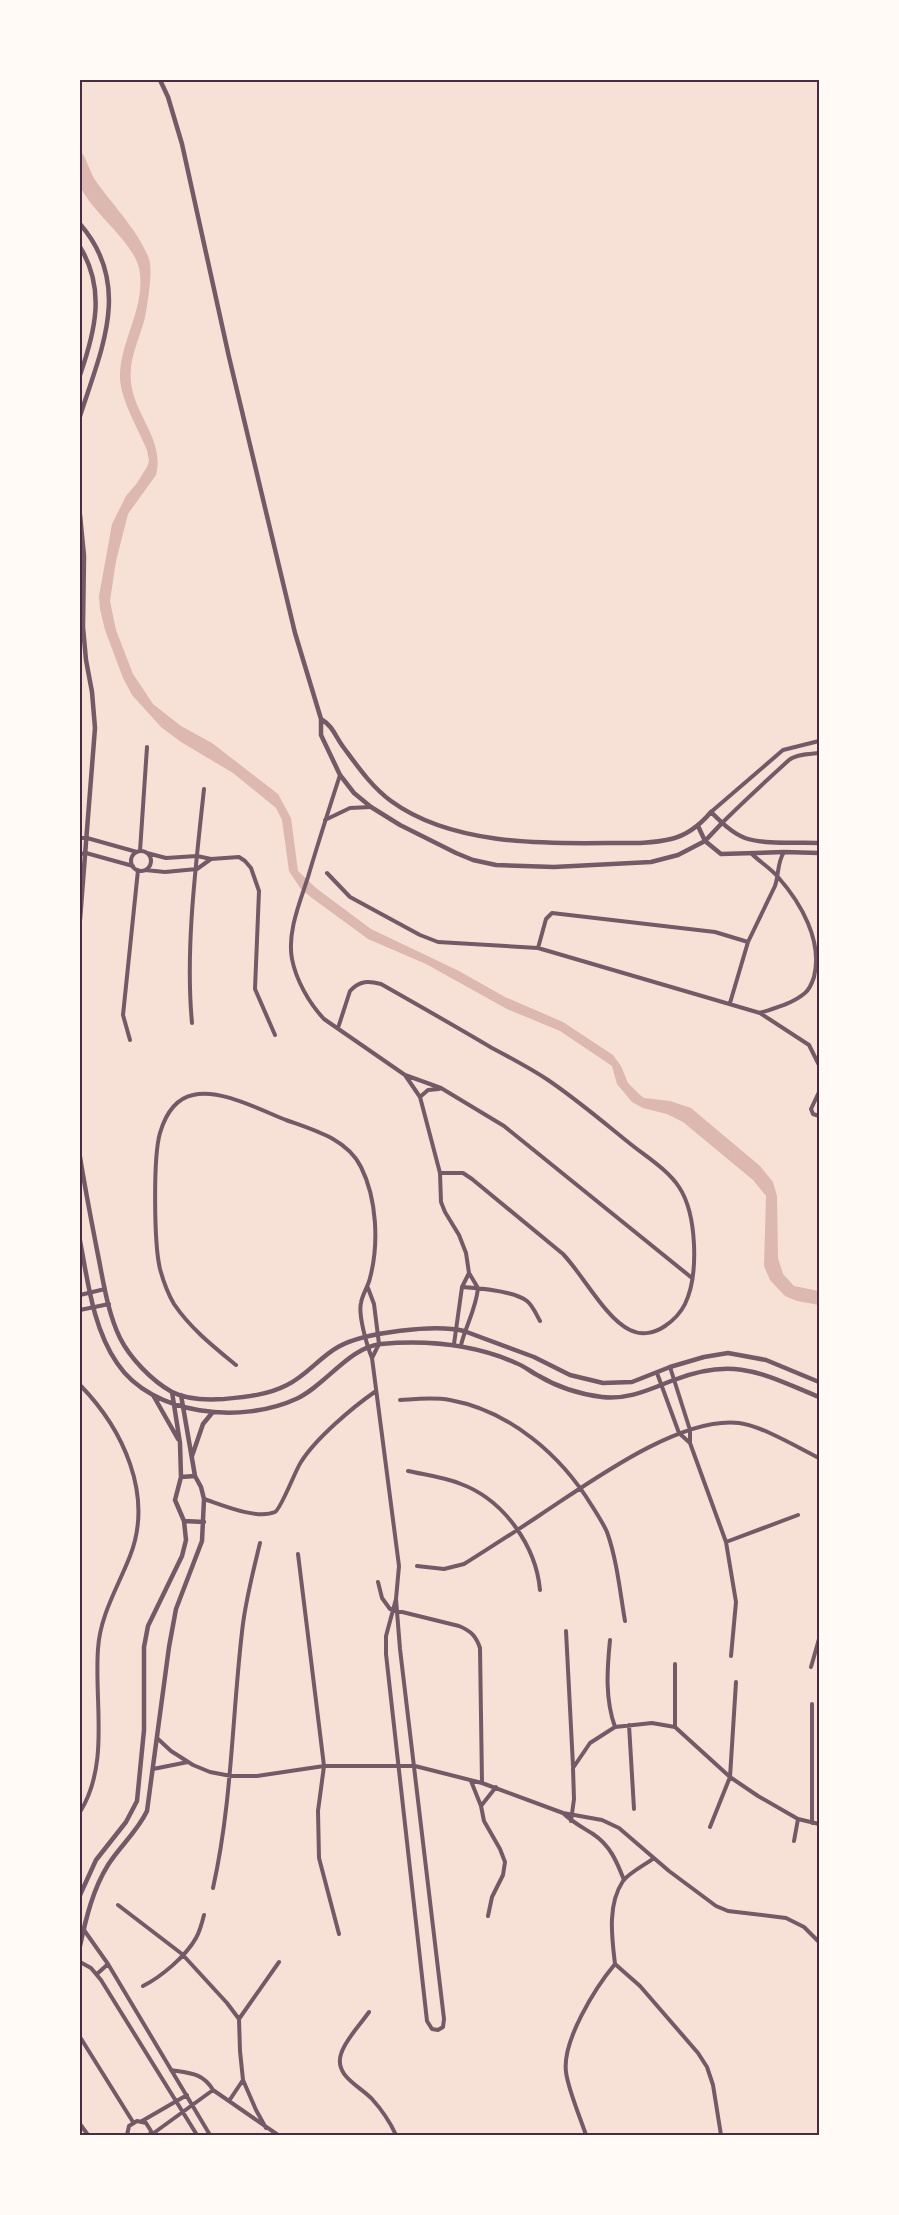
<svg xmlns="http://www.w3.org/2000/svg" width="899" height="2215" viewBox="0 0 899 2215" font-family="Lora,serif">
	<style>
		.water { fill: #dcb8b0 }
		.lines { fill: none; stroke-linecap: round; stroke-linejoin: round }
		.minor { stroke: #755966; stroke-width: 4 }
		.tertiary { stroke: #755966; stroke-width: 4.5 }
		.neatline { fill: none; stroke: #4a2c40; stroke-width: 2 }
	</style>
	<rect width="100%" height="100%" fill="#f7e1d7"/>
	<path class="water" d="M80 150C87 159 89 170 95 180 111 203 140 233 149 259 153 271 148 299 146 312 142 336 128 356 131 382 134 415 165 440 156 475L128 514 116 561 110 601 116 630 133 674 153 704 181 726 212 743 278 794 291 818 298 871 316 888 371 929 459 971 505 997 563 1022 613 1055 621 1066 628 1083 640 1095 644 1098 670 1101 691 1108 760 1166 773 1182 777 1196 778 1258 783 1274 794 1286 819 1291V1305L797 1301 785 1296 770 1280 764 1266 766 1196 753 1180 683 1122 667 1114 643 1108 632 1102 617 1084 612 1066 560 1031 507 1009 426 964 368 939 312 898 300 888 289 871 282 820 276 808 233 773 181 742 161 727 132 695 123 678 105 630 100 609 99 596 112 524 126 496 137 483 147 467 149 461 147 450C139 431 121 400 120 379 119 341 147 307 139 268 133 242 93 213 81 188 77 178 80 160 80 150Z"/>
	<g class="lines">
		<path class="minor" d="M340 775C329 809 318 843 308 877 300 902 287 932 292 959 296 980 309 1003 324 1019L405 1075 441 1088 504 1126 692 1278
			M711 812 783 750 819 741
			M325 820 350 808 371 807
			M722 823C744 801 767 780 789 760 796 754 810 754 819 753
			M80 838H87L137 852
			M140 851 147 747
			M131 861a10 10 0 1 1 20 0a10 10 0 1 1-20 0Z
			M147 853 166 858 197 856 211 859 239 857 245 861 251 868 259 891 255 989 275 1035
			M80 854 86 853 133 866
			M752 854C760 862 770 868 778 877 801 903 823 941 814 977 812 983 810 989 805 993 792 1004 775 1008 760 1013
			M145 870 165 872 197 869 211 859
			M327 873 350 897 420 935 438 942 538 948 760 1013 809 1045 819 1065
			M538 948 546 919 552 913 715 932 748 942
			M730 1003 748 942 775 886C779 874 777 863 784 852
			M192 1023C185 949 196 864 204 789
			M338 1028 350 991C360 980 369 981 381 984 418 1005 455 1026 492 1048 511 1058 530 1068 548 1080 576 1099 602 1121 628 1142 645 1156 667 1169 679 1187 697 1214 699 1275 685 1304 680 1314 674 1320 665 1326 655 1333 642 1336 630 1330 606 1319 583 1275 563 1254L472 1179 463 1173H440
			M130 1040 123 1015 138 870
			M405 1075 420 1097 440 1173 441 1202 445 1212 459 1235 466 1253 469 1273 478 1288C476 1309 466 1325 461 1345
			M819 1092 811 1109 813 1114 819 1116
			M420 1097 428 1090 439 1089
			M462 1287C478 1288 514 1291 527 1301 533 1306 536 1314 540 1321
			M368 1288 374 1304 379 1344 372 1358
			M80 1295 105 1289
			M80 1310 109 1304
			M454 1344 462 1287 469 1273
			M236 1365C214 1347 190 1328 174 1304 168 1294 163 1280 160 1269 154 1244 153 1157 160 1133 165 1116 174 1099 193 1095 220 1088 260 1110 286 1120 314 1130 347 1139 361 1167 377 1199 379 1244 370 1278 368 1287 362 1295 361 1303 358 1315 367 1346 372 1358L399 1566 396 1599 386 1636V1654L427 2021 432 2029 438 2030 443 2027 444 2019 400 1649 396 1599
			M670 1367 690 1430V1443L726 1542 736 1602 731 1656
			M657 1373 679 1433 690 1443
			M80 1385C123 1429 154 1495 130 1556 118 1587 100 1615 98 1649 94 1702 110 1764 80 1812
			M400 1400C417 1399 433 1397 450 1400 510 1411 561 1455 592 1506 597 1514 603 1523 607 1532 617 1560 620 1592 625 1621
			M408 1471C426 1475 444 1477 461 1484 504 1500 536 1546 540 1590
			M204 1499C222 1505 257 1520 275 1512 281 1509 295 1471 301 1462 316 1438 353 1407 376 1391
			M726 1542 798 1515
			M298 1554 324 1766 318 1811 319 1858 339 1934
			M417 1566 444 1569 464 1564C489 1548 515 1532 540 1515 589 1483 679 1416 739 1423 762 1426 797 1447 819 1458
			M378 1582 382 1598 390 1609 459 1626C471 1631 476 1636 480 1648L482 1783
			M566 1631 573 1766
			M610 1640C607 1670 605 1699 615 1727
			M811 1667 819 1639
			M629 1725 634 1809
			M675 1727V1664
			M157 1738 171 1751 193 1765 210 1772 231 1776H257L324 1766H415L482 1783 563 1813 602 1820 619 1828 669 1871 716 1906 728 1911 786 1918 804 1927 819 1942
			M153 1769 188 1762
			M471 1781 481 1806 484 1821 500 1849 505 1862 503 1875 492 1897 488 1916
			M481 1806 496 1787
			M563 1813C572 1822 582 1827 593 1834 610 1845 617 1862 624 1880
			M571 1821 574 1799 573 1768 590 1743 615 1727 652 1723 675 1727 730 1777 758 1796 798 1819 819 1824
			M812 1823V1704
			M710 1827 730 1777 736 1682
			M794 1841 798 1819
			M213 1888C232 1803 232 1718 242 1632 245 1602 253 1572 260 1543
			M118 1905 182 1954 227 2003 239 2019
			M84 1930 108 1964 210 2135
			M80 1962 91 1968 101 1980 197 2135
			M615 1964 640 1986 698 2053 707 2067 713 2085 721 2135
			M615 1964C612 1938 607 1905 623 1881 630 1872 645 1865 654 1858
			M97 1974 108 1964
			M143 1986C161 1977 186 1956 196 1938 200 1931 202 1923 204 1915
			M369 2012C360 2025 345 2040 341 2054 334 2076 360 2086 372 2099 382 2110 390 2122 396 2135
			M80 2037 133 2122
			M171 2070C190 2073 203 2073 213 2090L278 2135
			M229 2101 243 2080
			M142 2121 187 2095
			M80 2124 88 2135
			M266 2128 256 2110 243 2080 240 2051 239 2019 279 1962
			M127 2135 129 2126 137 2121 146 2123 151 2131 150 2135
			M151 2135 213 2090
			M586 2135C580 2117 568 2089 566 2072 562 2041 595 1988 615 1964"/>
		<path class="tertiary" d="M160 80 168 97 182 144 229 357 295 633 321 719V735L340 775 354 793 371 807 400 825 456 853 473 860 496 865 554 867 651 862 678 855 705 841 722 823
			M80 224C133 285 101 350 80 416
			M80 247C106 289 95 332 80 375
			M80 515 84 556 83 627 86 660 92 692 95 728 80 919
			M321 719C333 726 335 736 344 748 358 767 372 787 391 801 450 844 538 844 607 843 628 843 650 844 671 839 688 835 700 825 711 812 721 822 732 833 745 838 765 845 798 842 819 843
			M698 826 705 841 721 854 784 852 819 853
			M80 1157C85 1188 91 1219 97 1250 103 1279 107 1311 120 1338 130 1358 152 1381 172 1392 187 1400 208 1400 224 1399 245 1397 268 1395 287 1385 306 1376 320 1357 338 1347 364 1332 436 1324 464 1331L534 1357 570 1375 603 1383 632 1382 670 1367 704 1357 728 1353 766 1360 819 1382
			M80 1241C88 1282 93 1328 117 1363 152 1416 242 1424 296 1399 325 1386 349 1347 381 1344 427 1340 473 1344 516 1363 524 1366 531 1372 539 1376 559 1388 579 1394 602 1397 629 1400 650 1389 674 1380 735 1356 763 1374 819 1397
			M153 1395 178 1439
			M192 1456 203 1424 212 1413
			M181 1477 195 1476
			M184 1521 204 1522
			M80 1895 96 1860 126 1822 137 1801 144 1730V1647L148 1626 182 1556 186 1540 184 1521 175 1500 181 1477 180 1443 172 1392
			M80 1946C86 1918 93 1889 108 1865 120 1846 137 1832 147 1811L169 1647 176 1609 202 1541 204 1499 201 1487 195 1476 181 1395"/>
	</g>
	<rect width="899" height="2215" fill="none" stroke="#fffaf5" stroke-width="162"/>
	<rect x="81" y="81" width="737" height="2053" class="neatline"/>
</svg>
